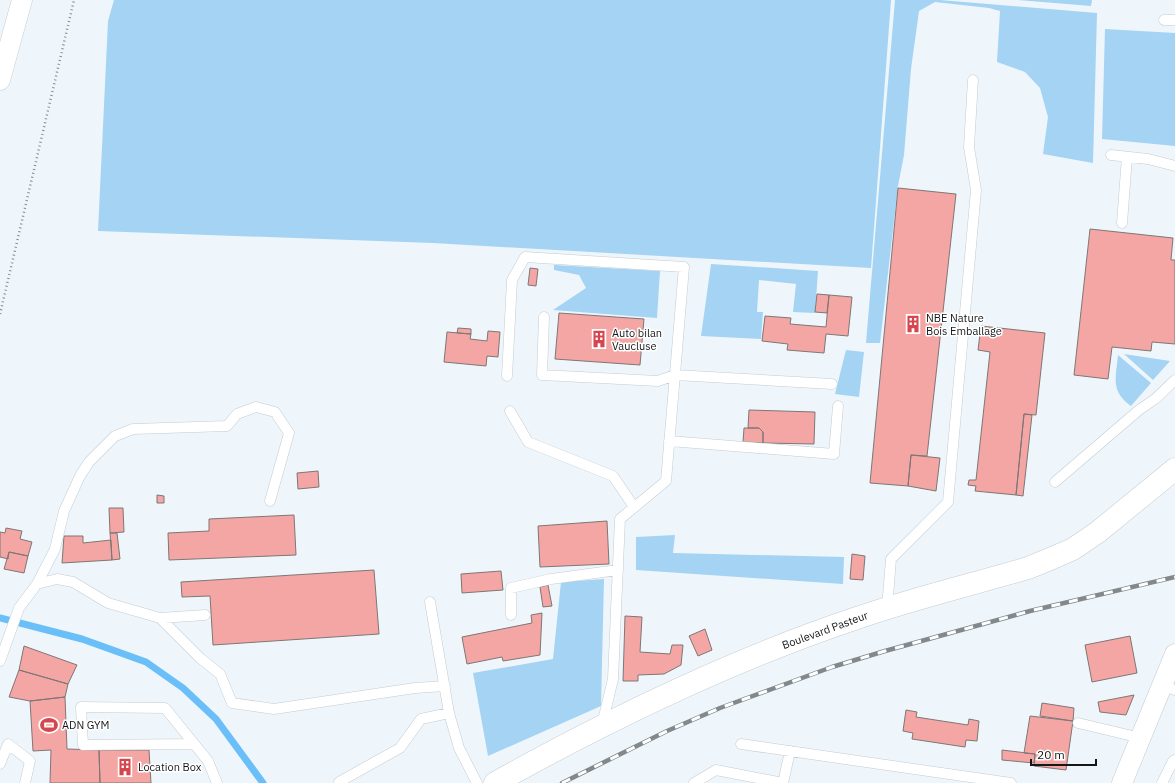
<svg xmlns="http://www.w3.org/2000/svg" width="1175" height="783" viewBox="0 0 1175 783" font-family="'IBM Plex Sans',sans-serif">
	<style>
		.green { fill: #a4d3f4 }
		.lines { fill: none; stroke-linecap: round; stroke-linejoin: round }
		.stream { stroke: #6bbff8; stroke-width: 7 }
		.building { fill: #f3a6a3; stroke: #7f7676 }
		.service-casing { stroke: #c4cbd1; stroke-width: 11 }
		.minor-casing { stroke: #c4cbd1; stroke-width: 21 }
		.tertiary-casing { stroke: #c4cbd1; stroke-width: 23 }
		.path { stroke: #878c90; stroke-width: 2.5; stroke-dasharray: 1 3; stroke-linecap: butt }
		.service { stroke: #fff; stroke-width: 10 }
		.minor { stroke: #fff; stroke-width: 20 }
		.tertiary { stroke: #fff; stroke-width: 22 }
		.rail-casing { stroke: #82888b; stroke-width: 4.5 }
		.rail { stroke: #fff; stroke-width: 3; stroke-dasharray: 9; stroke-linecap: butt }
		.labels { text-anchor: middle; dominant-baseline: central; stroke-width: 3; stroke-linejoin: round; paint-order: stroke }
		.poi-label { font-size: 11px; fill: #141618; stroke: #fff; text-anchor: start }
		.street-label { font-size: 11px; fill: #141618; stroke: #fff }
	</style>
	<rect width="100%" height="100%" fill="#eef6fb"/>
	<path class="green" d="M114 0H891L871 268 433 243 98 231 108 21Z
		M895 0H940L1097 13 1093 163 1043 154 1048 117 1040 88 1025 72 997 62 1000 11 989 8 935 2 919 11 911 69 904 155 898 186 880 343H866Z
		M1018 0H1092L1091 6Z
		M1105 29 1175 33V146L1102 139Z
		M711 264 818 271 815 313 793 312 796 284 759 280 757 312H763L761 339 701 336Z
		M554 265 660 271 657 318 553 310 586 288 579 275 554 270Z
		M846 350 864 352 859 397 835 394Z
		M1124 354 1170 361 1153 380Z
		M1118 355 1151 383 1131 406C1110 391 1116 378 1118 355Z
		M675 535 673 553 844 557 843 584 636 570V537Z
		M604 579 601 706 488 756 473 673 553 659 561 582Z"/>
	<g class="lines">
		<path class="stream" d="M0 618 82 639 146 662 183 688 216 719 263 783"/>
	</g>
	<path class="building" d="M898 188 956 194 927 456 911 455 908 486 870 483Z
		M1090 229 1173 238 1171 260H1175V344L1152 342 1151 351 1112 347 1108 379 1074 375Z
		M530 268 538 269 536 286 528 285Z
		M817 294 829 295 827 313 815 312Z
		M829 295 852 297 848 336 826 334 824 353 787 350 788 344 762 341 765 316 791 318 790 324 826 327Z
		M559 313 644 319 640 365 555 359Z
		M981 326 1045 333 1036 415 1024 414 1016 495 975 491 976 486 968 485 969 480H976L990 352 978 350Z
		M458 328 471 329V334L457 333Z
		M488 331 500 332 498 357 487 356 486 366 444 362 447 332 471 334 470 339 487 341Z
		M749 410 815 412 814 444 763 443V432L759 428H748Z
		M1024 414 1032 415 1023 496 1016 495Z
		M744 428H759L763 432V443L743 442Z
		M911 455 940 458 936 491 908 486Z
		M318 471 319 487 298 489 297 473Z
		M157 495 164 496V503H157Z
		M109 508H123L124 532 110 533Z
		M294 515 296 555 169 560 168 533 209 531V519Z
		M607 521 609 564 540 567 538 526Z
		M6 528 22 531 20 539 32 542 28 556 9 552 8 559 0 557V532L5 533Z
		M110 533H117L120 559 112 560Z
		M64 536H83V543L111 540 112 560 62 563Z
		M9 552 28 556 24 573 4 569Z
		M852 554 865 556 863 580 850 579Z
		M374 570 379 634 213 645 210 596 182 597 181 582Z
		M501 571 503 590 462 593 461 574Z
		M548 585 552 606 543 607 540 587Z
		M542 613 540 655 503 661 502 657 467 664 462 637 532 623 531 615Z
		M625 616 642 617 640 652 670 654 672 645H683L681 665 664 674 638 675V681H623Z
		M705 629 712 650 698 656 689 636Z
		M1130 636 1137 673 1092 682 1085 645Z
		M24 646 77 665 68 684 19 670Z
		M19 670 68 684 65 697 30 701 9 697Z
		M1134 695 1126 715 1100 712 1098 702Z
		M65 697 67 749 99 750 100 783H50L51 750 33 751 30 701Z
		M1042 703 1074 708 1073 721 1040 716Z
		M906 710 917 712 916 717 968 725 969 719 979 721 977 741 966 740 965 747 912 739 913 733 903 731Z
		M1030 716 1073 721 1066 770 1034 766 1035 754 1024 753Z
		M99 750H149L151 783H100Z
		M1002 750 1035 754 1034 763 1002 760Z"/>
	<g class="lines">
		<g class="service-casing">
			<path id="service" d="M1164 20H1175
				M1111 155 1148 159 1175 166
				M1122 223 1127 157
				M544 317 542 375 658 381 675 375 832 384
				M507 376 512 280 525 257 684 267 666 481 620 519 613 679 602 725
				M510 411 528 442 613 476 634 507
				M669 441 834 454 838 406
				M1055 482 1139 410 1155 399 1175 380
				M37 584 57 579 73 582 108 603 160 618 205 615
				M430 602 449 713 459 748 477 783
				M887 609 891 559 948 502 976 190 969 147 973 80
				M511 615V588L551 579 618 570
				M160 618 200 658 220 674 232 703 274 709 415 688 445 686
				M0 661 19 608 37 584 55 549 64 511 80 476 89 462 115 436 133 429 227 426 237 414 256 407 275 412 289 433 270 501
				M1162 685 1175 690
				M1078 723 1141 738
				M194 744 83 745 81 707 165 708 208 761 217 783
				M741 744 1011 783
				M0 764 8 744 30 761 25 783
				M339 782 400 748 421 719 449 713
				M694 783 716 770 783 783 790 751
				M1162 783 1173 761 1175 760"/>
		</g>
		<g class="minor-casing">
			<path id="minor" d="M0 80 22 0
				M1122 783 1175 654"/>
		</g>
		<g class="tertiary-casing">
			<path id="tertiary" d="M495 783C610 719 729 661 854 619 911 599 970 585 1028 568L1050 559 1073 549 1098 532 1175 469"/>
		</g>
		<path class="path" d="M0 314 74 0"/>
		<use href="#service" class="service"/>
		<use href="#minor" class="minor"/>
		<use href="#tertiary" class="tertiary"/>
		<g class="rail-casing">
			<path id="rail" d="M562 783 667 731 720 708 832 667 885 651 1030 611 1175 577"/>
		</g>
		<use href="#rail" class="rail"/>
	</g>
	<defs>
		<g id="building-bare" transform="scale(1.38)"><path d="M-4-6H4V6H1V3H-1V6H-4ZM-2.5-4.3h1.7v1.8h-1.7ZM.8-4.3h1.7v1.8H.8ZM-2.5-1h1.7V.8h-1.7ZM.8-1h1.7V.8H.8Z" fill="#d6464e" stroke="#fff" stroke-width="2.5" paint-order="stroke"/></g>
		<g id="stadium-bare" transform="scale(1.38)"><path d="M0-5a6.5 5 0 1 0 0 10a6.5 5 0 1 0 0-10ZM-3.5-1.8h7v3.6h-7Z" fill="#d6464e" stroke="#fff" stroke-width="2.5" paint-order="stroke"/></g>
	</defs>
	<g fill-rule="evenodd">
		<use href="#building-bare" x="913" y="324"/>
		<use href="#building-bare" x="599" y="339"/>
		<use href="#stadium-bare" x="49" y="725"/>
		<use href="#building-bare" x="125" y="767"/>
	</g>
	<g class="labels">
		<g class="poi-label">
			<text x="926" y="318">NBE Nature<tspan x="926" dy="13">Bois Emballage</tspan></text>
			<text x="612" y="333">Auto bilan<tspan x="612" dy="13">Vaucluse</tspan></text>
			<text x="62" y="725">ADN GYM</text>
			<text x="138" y="767">Location Box</text>
		</g>
		<g class="street-label">
			<text transform="translate(825 630) rotate(-20)">Boulevard Pasteur</text>
		</g>
	</g>
	<path d="M1031 759v6h65v-6" fill="none" stroke="#141618" stroke-width="2"/>
	<text x="1037" y="759" font-size="12" fill="#141618" stroke="#ffffff" stroke-width="3" paint-order="stroke">20 m</text>
</svg>
